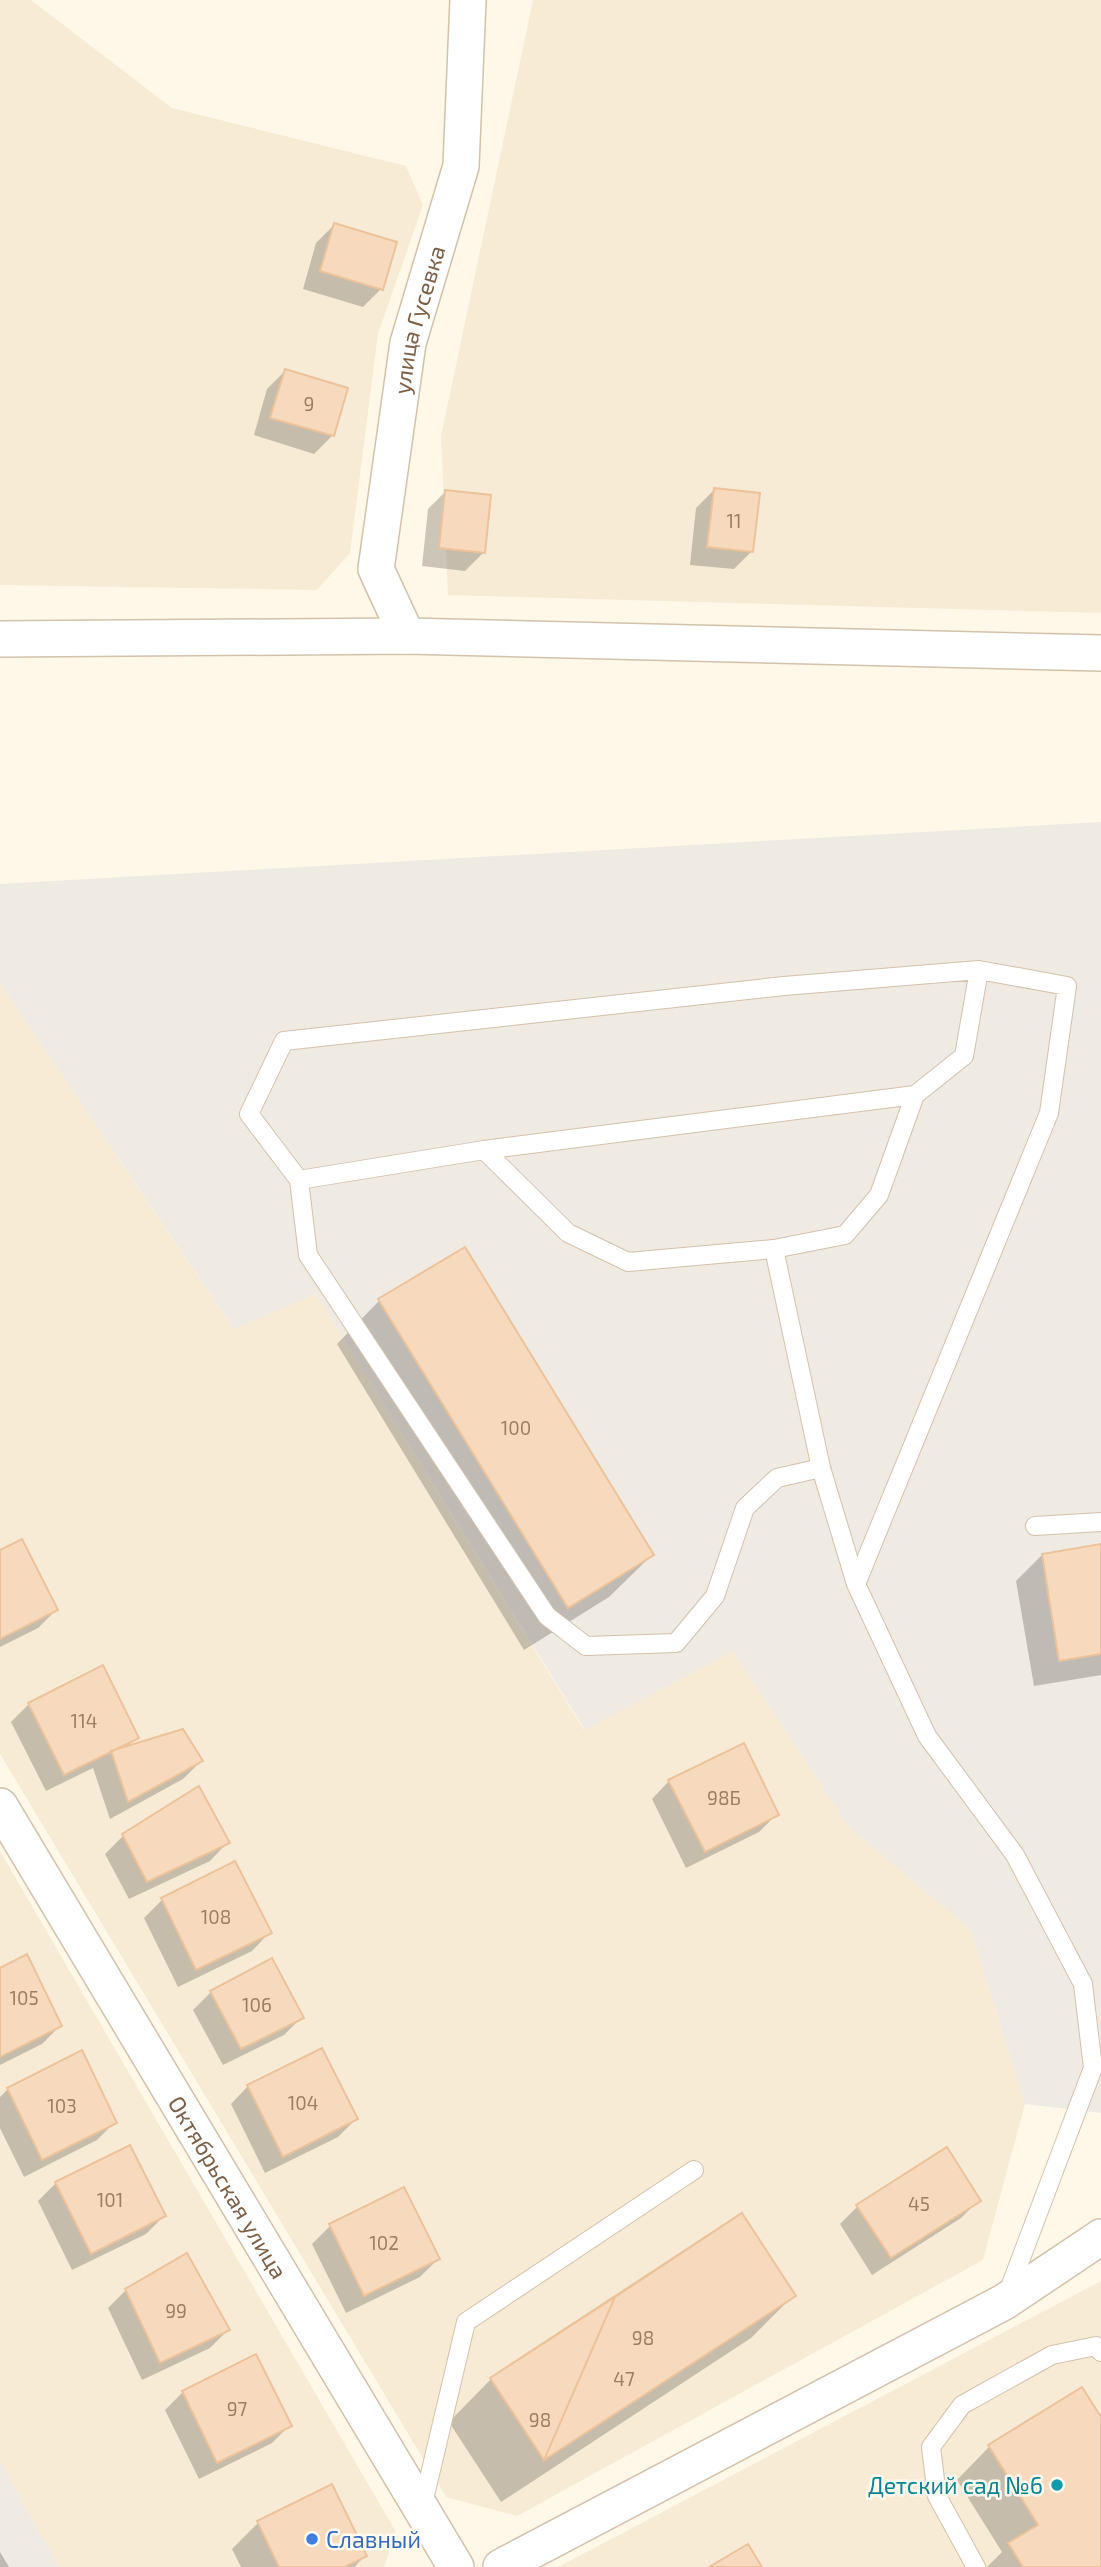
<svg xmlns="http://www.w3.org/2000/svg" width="1101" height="2567" viewBox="0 0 1101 2567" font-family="'Exo 2',sans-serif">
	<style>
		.residential { fill: #f7ebd6 }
		.industrial { fill: #efeae2 }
		.shadow { fill: #0003 }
		.building { fill: #f7dabd; stroke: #ecc29b; stroke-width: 2 }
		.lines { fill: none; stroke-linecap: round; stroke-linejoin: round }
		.service-casing { stroke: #d3c1ac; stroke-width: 20 }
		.minor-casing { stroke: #d3c1ac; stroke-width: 38 }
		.service { stroke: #fff; stroke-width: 18 }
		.minor { stroke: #fff; stroke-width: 35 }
		.culture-dot { fill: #0f9aa8; stroke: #fffbf1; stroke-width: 2.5 }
		.shop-dot { fill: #3f7fe0; stroke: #fffbf1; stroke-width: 2.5 }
		.labels { text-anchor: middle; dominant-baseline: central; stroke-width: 5; stroke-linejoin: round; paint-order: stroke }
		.number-label { font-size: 19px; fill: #9c7e65 }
		.street-label { font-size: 23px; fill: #7d6048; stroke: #fffbf1 }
		.culture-label { font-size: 23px; fill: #0d838f; stroke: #fffbf1; text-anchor: end }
		.shop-label { font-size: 23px; fill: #366cbe; stroke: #fffbf1; text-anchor: start }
	</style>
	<rect width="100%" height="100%" fill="#fff8e8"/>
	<path class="residential" d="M0 0H31L172 108 406 166 423 205 378 334 350 553 317 590 0 585Z
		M533 0H1101V613L448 595 441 436Z
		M0 983 233 1328 316 1294 584 1730 733 1651 849 1827 971 1930 1025 2104 983 2260 517 2516 446 2497 0 1754Z
		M0 1851 396 2532 384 2567H59L0 2461Z
		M1101 2281V2567H558Z"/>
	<path class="industrial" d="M1101 822V2113L1025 2104 971 1930 849 1827 733 1651 585 1730 316 1294 234 1329 0 983V884Z
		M0 2461 59 2567H0Z"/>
	<path class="shadow" d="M334 225 381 289 363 307 303 289 316 243Z
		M285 371 346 389 332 436 314 454 254 435 267 389Z
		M714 490 752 551 734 569 690 565 696 508Z
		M446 491 483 553 465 571 422 566 428 509Z
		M379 1301 652 1555 609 1597 524 1650 337 1344Z
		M1101 1546V1675L1034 1686 1016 1581 1042 1555Z
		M0 1552 56 1610 38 1628 0 1647Z
		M29 1704 137 1737 125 1749 201 1761 183 1779 110 1819 93 1768 46 1791 11 1722Z
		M669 1781 777 1814 759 1832 686 1868 652 1799Z
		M198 1788 227 1843 210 1861 129 1899 105 1854 123 1836Z
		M162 1900 269 1933 252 1951 178 1987 144 1918Z
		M0 1970 60 2026 42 2044 0 2065Z
		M211 1992 302 2017 284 2035 223 2065 193 2010Z
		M248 2086 356 2119 338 2137 265 2173 231 2104Z
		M8 2089 115 2122 97 2140 24 2177 0 2128V2097Z
		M56 2183 164 2216 146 2234 72 2270 38 2201Z
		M979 2200 961 2218 872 2275 840 2224 858 2206Z
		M330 2226 438 2259 420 2277 346 2313 312 2244Z
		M126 2290 228 2330 210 2348 142 2380 108 2308Z
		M794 2295 751 2338 501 2502 449 2422 491 2379Z
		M183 2392 290 2425 272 2443 199 2479 165 2410Z
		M1101 2420V2567H987L1002 2552 957 2480 989 2447Z
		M258 2523 365 2556 354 2567H241L232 2549Z
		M0 2552 9 2567H0Z"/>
	<path class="building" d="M334 223 397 242 383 290 320 271Z
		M285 369 348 388 334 436 270 418Z
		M714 488 760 493 753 552 707 547Z
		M445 490 491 495 485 553 439 548Z
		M465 1247 654 1555 568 1608 378 1299Z
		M22 1539 58 1610 0 1639V1550Z
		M1101 1544V1654L1059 1661 1042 1554Z
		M103 1665 139 1738 64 1775 28 1703Z
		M183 1729 203 1761 128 1802 111 1751Z
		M744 1743 779 1815 705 1852 668 1780Z
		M199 1786 230 1843 147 1882 122 1834Z
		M235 1861 272 1933 196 1970 161 1898Z
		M27 1954 62 2026 0 2057V1968Z
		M272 1958 304 2018 241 2049 210 1991Z
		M322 2048 358 2119 283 2157 247 2085Z
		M82 2050 117 2123 42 2160 7 2088Z
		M130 2145 166 2216 91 2254 55 2182Z
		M947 2147 981 2201 891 2258 856 2205Z
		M404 2187 440 2259 364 2296 329 2224Z
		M742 2213 796 2296 544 2460 490 2378Z
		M742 2213 796 2296 544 2460 615 2297Z
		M187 2253 230 2330 160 2363 125 2289Z
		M615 2297 544 2460 490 2378Z
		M256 2354 292 2426 217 2463 182 2391Z
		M1082 2387 1101 2417V2567H1023L1008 2543 1038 2525 988 2445Z
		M332 2484 367 2556 345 2567H279L257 2521Z
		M748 2544 762 2567H709Z"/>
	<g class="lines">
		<g class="service-casing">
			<path id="service" d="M484 1150 568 1233 628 1262 774 1249 845 1235 879 1195 915 1095 964 1056 979 970
				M299 1180 484 1150 915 1095
				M774 1249 821 1468 856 1584 927 1736 1015 1855 1083 1984 1093 2068 1007 2295
				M821 1468 777 1478 745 1508 715 1596 676 1643 586 1646 547 1616 308 1255 299 1180 249 1114 284 1041 784 986 979 970 1067 986 1049 1113 856 1584
				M1035 1526 1101 1522
				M422 2508 466 2322 694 2170
				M976 2567 937 2496 931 2447 962 2405 1052 2355 1096 2346 1101 2352"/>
		</g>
		<g class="minor-casing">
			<g id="minor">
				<path id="s1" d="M407 636 376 569 408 343 461 166 468 0"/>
				<path d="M0 639 407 636 1101 653"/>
				<path id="s2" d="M0 1806 456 2567"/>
				<path d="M501 2567 1004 2302 1101 2237"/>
			</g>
		</g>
		<use href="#service" class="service"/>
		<use href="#minor" class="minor"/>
	</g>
	<circle class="culture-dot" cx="1057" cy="2485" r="7"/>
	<circle class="shop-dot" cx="312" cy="2539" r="7"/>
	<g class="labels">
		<g class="number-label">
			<text x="309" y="403">9</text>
			<text x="734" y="520">11</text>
			<text x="516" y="1427">100</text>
			<text x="84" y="1720">114</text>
			<text x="724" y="1797">98Б</text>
			<text x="216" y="1916">108</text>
			<text x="24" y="1997">105</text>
			<text x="257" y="2004">106</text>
			<text x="303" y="2102">104</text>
			<text x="62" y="2105">103</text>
			<text x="110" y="2199">101</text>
			<text x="919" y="2203">45</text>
			<text x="384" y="2242">102</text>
			<text x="176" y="2310">99</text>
			<text x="643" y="2337">98</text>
			<text x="624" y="2378">47</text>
			<text x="237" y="2408">97</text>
			<text x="540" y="2419">98</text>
		</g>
		<g class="street-label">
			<text stroke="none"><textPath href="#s1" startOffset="327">улица Гусевка</textPath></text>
			<text stroke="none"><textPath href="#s2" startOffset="444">Октябрьская улица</textPath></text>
		</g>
		<g class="culture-label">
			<text x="1043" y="2485">Детский сад №6</text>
		</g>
		<g class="shop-label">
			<text x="326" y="2539">Славный</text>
		</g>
	</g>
</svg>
